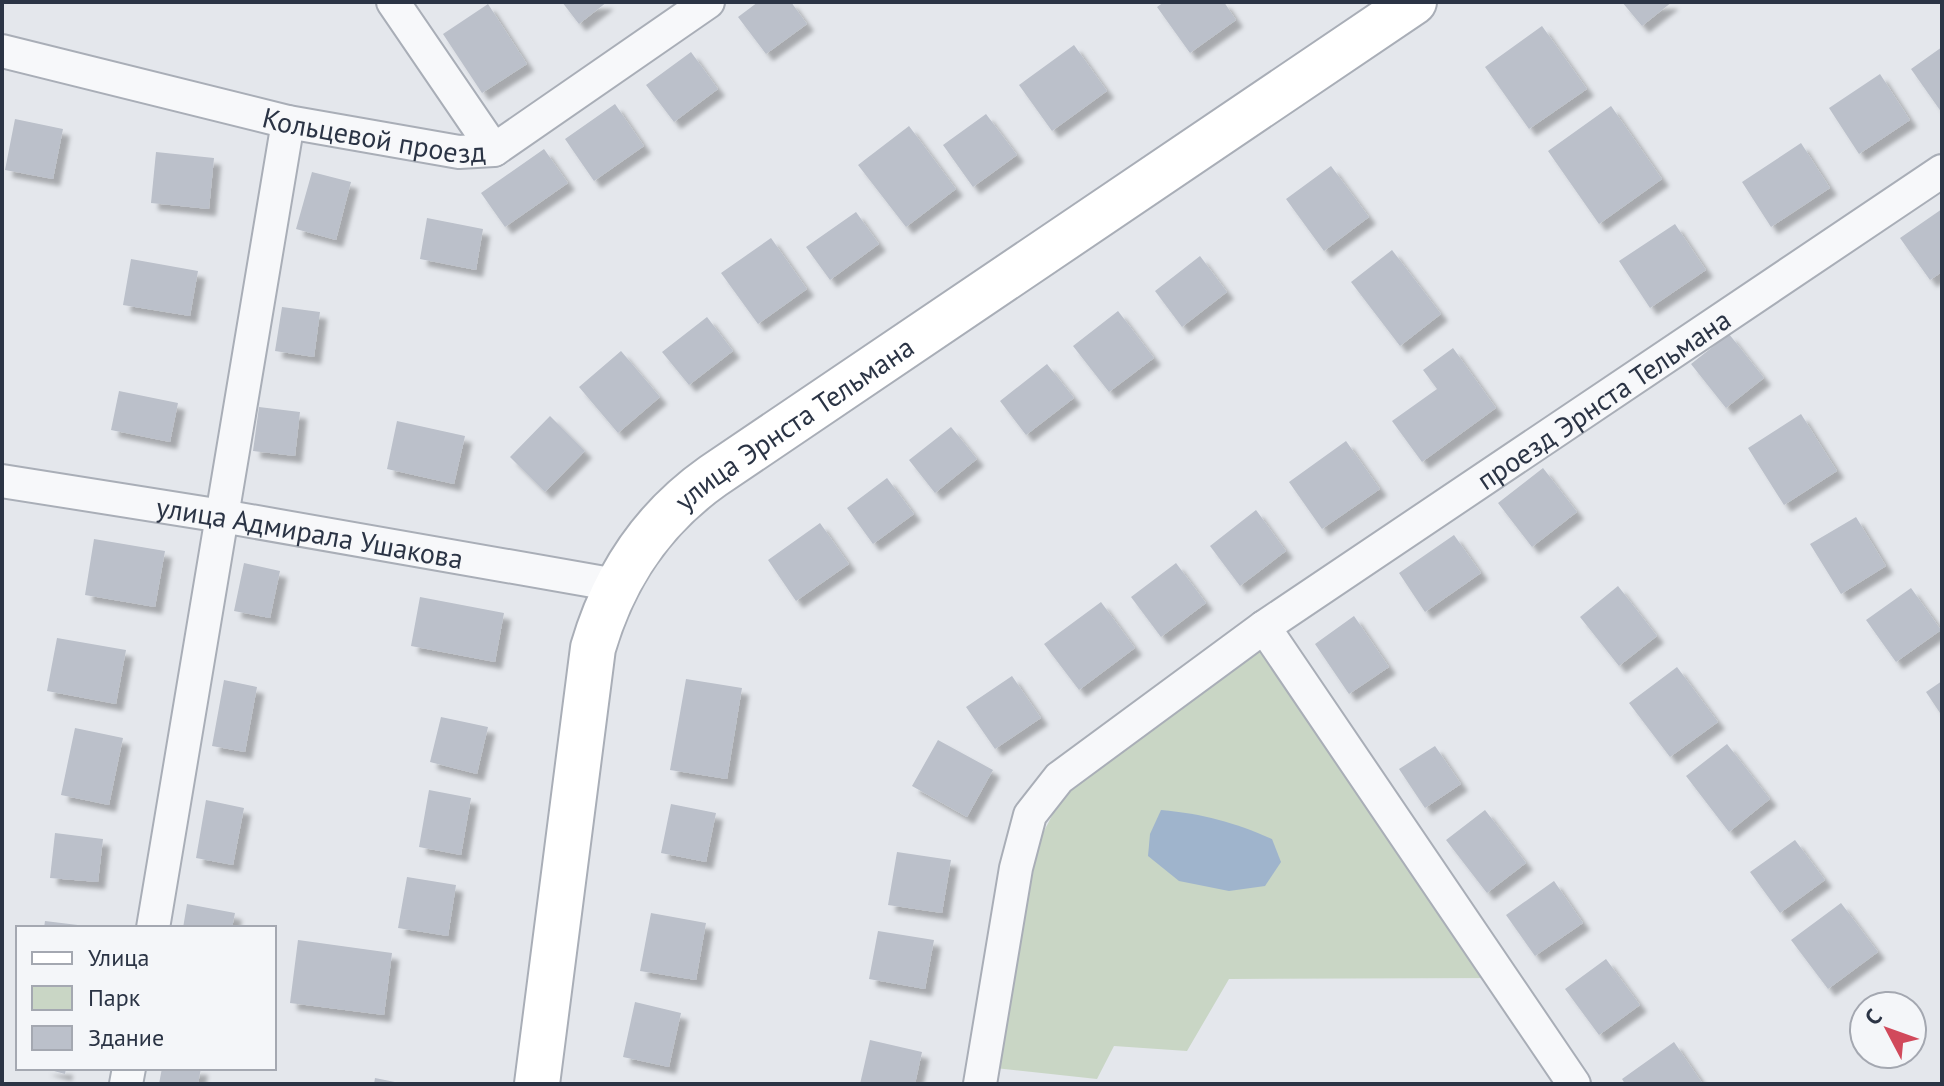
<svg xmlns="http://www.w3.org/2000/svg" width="1944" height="1086" viewBox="0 0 1944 1086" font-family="'PT Sans',sans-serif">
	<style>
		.green { fill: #c9d6c5 }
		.water { fill: #9fb4cc }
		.building { fill: #bbc0ca; filter: url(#shadow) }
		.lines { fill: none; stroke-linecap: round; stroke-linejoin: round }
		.street-casing { stroke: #a9aeb7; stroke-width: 36 }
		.secondary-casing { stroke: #a9aeb7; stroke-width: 48 }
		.street { stroke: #f7f8fa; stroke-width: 32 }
		.secondary { stroke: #fff; stroke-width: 44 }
		.labels { text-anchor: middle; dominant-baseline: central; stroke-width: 7; stroke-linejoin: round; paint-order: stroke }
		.street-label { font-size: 28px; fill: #2b3445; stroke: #f4f6f9 }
	</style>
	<defs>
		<filter id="shadow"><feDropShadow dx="7" dy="7" stdDeviation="2" flood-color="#0004"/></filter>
	</defs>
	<rect width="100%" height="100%" fill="#e4e7ec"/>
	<path class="green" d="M1260 643 1498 978 1229 979 1187 1051 1114 1046 1097 1079 995 1068 1026 865 1064 793Z"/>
	<path class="water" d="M1161 810C1204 814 1233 822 1272 839L1281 862 1265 886 1229 891 1179 881 1148 856 1150 834Z"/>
	<path class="building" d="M562 2H607L579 24Z
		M758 2H791L807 24 766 54 738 17Z
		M1164 2H1224L1236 20 1190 53 1157 7Z
		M1622 2H1672L1642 26Z
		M488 4 527 64 482 93 443 34Z
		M1542 26 1587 89 1529 129 1485 67Z
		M1074 45 1107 91 1052 131 1019 85Z
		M1942 47V113L1911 69Z
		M691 52 718 89 674 122 646 85Z
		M1880 74 1910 120 1859 154 1829 108Z
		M615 104 644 146 594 181 565 139Z
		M1611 106 1662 179 1599 224 1548 151Z
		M986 114 1017 155 973 187 943 145Z
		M15 119 63 129 53 179 5 170Z
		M909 126 956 189 906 227 858 165Z
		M1801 143 1830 188 1771 227 1742 182Z
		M544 149 568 183 505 227 481 193Z
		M156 152 214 158 209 209 151 203Z
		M1331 166 1369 217 1324 251 1286 199Z
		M312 172 351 182 336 240 296 229Z
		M1942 209V272L1930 280 1900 238Z
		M856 212 879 244 830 280 806 247Z
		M427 218 483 229 476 270 420 259Z
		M1675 224 1706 270 1650 308 1619 261Z
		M771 238 807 289 758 324 721 273Z
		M1392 250 1441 314 1400 346 1351 282Z
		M1200 256 1227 292 1182 327 1155 291Z
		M131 259 198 271 190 316 123 305Z
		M282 307 320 312 314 357 275 351Z
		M1118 311 1154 358 1109 392 1073 346Z
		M707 317 733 351 689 385 662 352Z
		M1729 334 1764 378 1726 408 1691 364Z
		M1453 348 1496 408 1422 462 1392 421 1437 389 1423 370Z
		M621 351 660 397 618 433 579 387Z
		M1047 364 1074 398 1026 435 1000 401Z
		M119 391 178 403 170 442 111 430Z
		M259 407 300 412 295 456 253 451Z
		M1801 414 1837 471 1784 505 1748 448Z
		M550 416 585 451 545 492 510 457Z
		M397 421 465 436 454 484 387 469Z
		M951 427 977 459 935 493 909 460Z
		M1346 441 1380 489 1322 529 1289 482Z
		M1543 468 1577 512 1532 547 1498 503Z
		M887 478 914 514 873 544 847 508Z
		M1256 510 1286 551 1240 586 1210 546Z
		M1856 517 1886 566 1841 594 1810 544Z
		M820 523 849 564 796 601 768 560Z
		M1454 535 1481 573 1425 612 1399 573Z
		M94 539 165 551 155 607 85 595Z
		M244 563 280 571 270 618 234 611Z
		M1176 563 1206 603 1161 637 1131 597Z
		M1618 586 1657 636 1619 666 1580 617Z
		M1911 588 1941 630 1896 662 1866 620Z
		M420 597 504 613 495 662 411 646Z
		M1101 602 1135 648 1079 690 1044 644Z
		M1354 616 1389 667 1349 694 1315 644Z
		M57 638 126 650 116 704 47 691Z
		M1677 667 1718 722 1670 757 1629 703Z
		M1012 676 1041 718 995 749 966 707Z
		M686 679 742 688 727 779 670 770Z
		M224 680 257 687 245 752 212 746Z
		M1942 681V716L1926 692Z
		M441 717 488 727 477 774 430 762Z
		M75 728 123 738 109 805 61 795Z
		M938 740 993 770 967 817 912 786Z
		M1727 744 1770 799 1729 832 1686 776Z
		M1435 746 1461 784 1425 808 1399 769Z
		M429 790 471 798 461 855 419 847Z
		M206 800 244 808 233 865 196 858Z
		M671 804 716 813 706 862 661 853Z
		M1485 810 1526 863 1487 893 1446 840Z
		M55 833 103 839 98 882 50 878Z
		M1795 840 1825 880 1780 913 1750 872Z
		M897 852 951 860 942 913 888 905Z
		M407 877 456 885 448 936 398 928Z
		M1554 881 1583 923 1535 956 1506 915Z
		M1841 903 1878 952 1828 989 1791 940Z
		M187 904 235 913 232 928H183Z
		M651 913 706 923 696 980 640 971Z
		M45 921 86 926V928H44Z
		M878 931 934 940 925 989 869 979Z
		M298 940 392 953 384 1015 290 1003Z
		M1606 959 1640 1005 1599 1035 1565 989Z
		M635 1002 681 1013 669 1067 623 1057Z
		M870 1040 922 1052 915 1084H860Z
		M1674 1042 1703 1084H1625L1622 1079Z
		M43 1068H66L65 1074Z
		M162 1068H201L198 1084H159Z
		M375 1078 400 1083V1084H374Z"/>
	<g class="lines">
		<g class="street-casing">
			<g id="street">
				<path d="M393 2 494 150"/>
				<path id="s1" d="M2 51 288 122 459 152 494 150 708 2"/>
				<path id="s2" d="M2 481 222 516 616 585"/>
				<path d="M1264 627 1574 1084"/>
				<path d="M153 928 288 122"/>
				<path d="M126 1084 129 1068"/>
				<path id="s3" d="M980 1084 1016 868 1030 815 1059 778 1264 627 1942 171"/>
			</g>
		</g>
		<g class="secondary-casing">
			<g id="secondary">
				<path id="s4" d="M537 1084 593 648C614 576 652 519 713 476L1414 2"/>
			</g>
		</g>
		<use href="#street" class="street"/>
		<use href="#secondary" class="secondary"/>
	</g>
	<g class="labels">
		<g class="street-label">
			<text stroke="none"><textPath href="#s1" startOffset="382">Кольцевой проезд</textPath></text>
			<text stroke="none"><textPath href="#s3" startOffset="984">проезд Эрнста Тельмана</textPath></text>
			<text stroke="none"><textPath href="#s4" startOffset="750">улица Эрнста Тельмана</textPath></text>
			<text stroke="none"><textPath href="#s2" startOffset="312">улица Адмирала Ушакова</textPath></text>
		</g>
	</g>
	<rect width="1944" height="1086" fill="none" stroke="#2b3445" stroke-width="8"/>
	<rect x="16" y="926" width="260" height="144" fill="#f4f6f9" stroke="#a4a8b1" stroke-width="2"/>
	<rect x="32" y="952" width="40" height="12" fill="#ffffff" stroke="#a4a8b1" stroke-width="2"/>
	<text x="88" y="966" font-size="24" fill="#2b3445">Улица</text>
	<rect x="32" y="986" width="40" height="24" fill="#c9d6c5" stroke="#a4a8b1" stroke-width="2"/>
	<text x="88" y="1006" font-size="24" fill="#2b3445">Парк</text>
	<rect x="32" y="1026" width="40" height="24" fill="#bbc0ca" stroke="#a4a8b1" stroke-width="2"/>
	<text x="88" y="1046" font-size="24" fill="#2b3445">Здание</text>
	<g transform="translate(1888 1030) rotate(311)"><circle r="38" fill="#f4f6f9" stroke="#a4a8b1" stroke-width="2"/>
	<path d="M0-6L14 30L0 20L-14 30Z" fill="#d1495b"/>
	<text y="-12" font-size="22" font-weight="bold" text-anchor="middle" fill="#2b3445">С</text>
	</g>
</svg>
